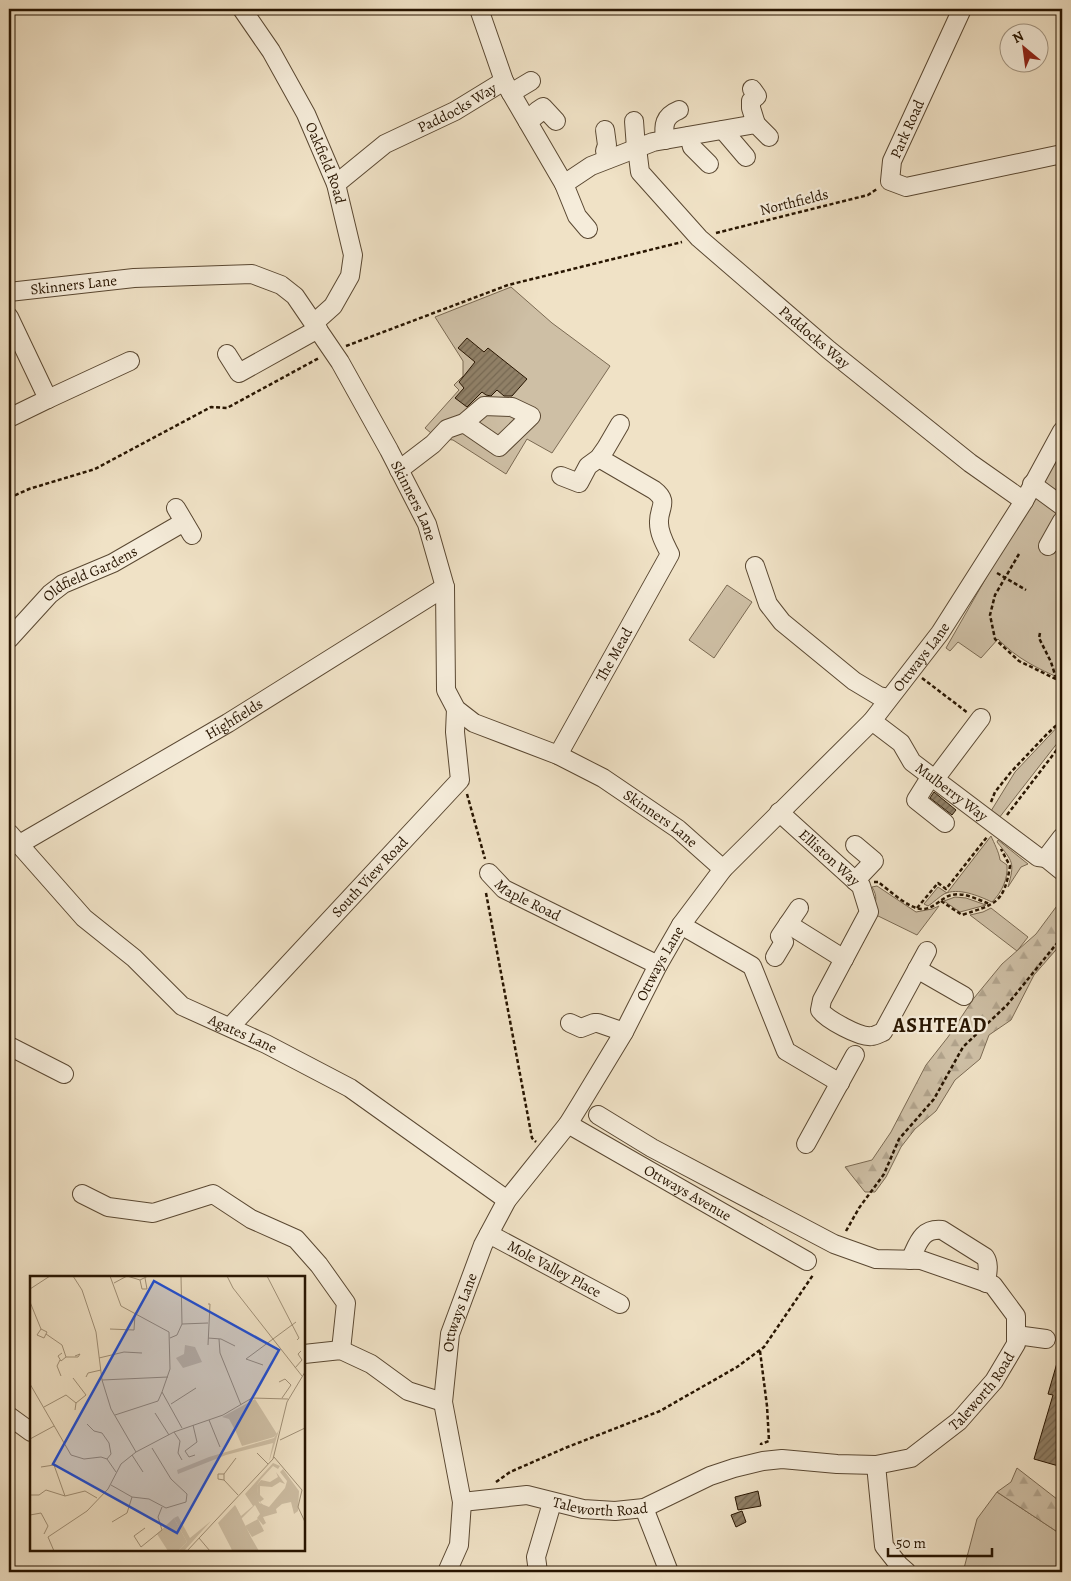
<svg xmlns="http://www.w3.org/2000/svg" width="1071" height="1581" viewBox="0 0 1071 1581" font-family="Alegreya,serif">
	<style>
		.green { fill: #cebfa5; stroke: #7b6a53 }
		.forest { fill: url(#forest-firs); stroke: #7b6a53 }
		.building { fill: url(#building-hatch); stroke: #281501 }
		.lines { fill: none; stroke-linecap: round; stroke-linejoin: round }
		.minor-casing { stroke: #5a4832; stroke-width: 20 }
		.path { stroke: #281501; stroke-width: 2.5; stroke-dasharray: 4 2.5; stroke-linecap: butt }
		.minor { stroke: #f5ecda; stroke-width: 18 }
		.labels { text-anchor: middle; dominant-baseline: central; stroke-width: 4.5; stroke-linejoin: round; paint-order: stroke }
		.street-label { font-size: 15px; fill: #281501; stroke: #f5ecda }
		.district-label { font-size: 20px; font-weight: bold; letter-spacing: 1px; fill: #281501; stroke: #f5ecda }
		.inset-road { fill: none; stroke: #a09077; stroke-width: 1 }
		.view { fill: #1d4ed8; fill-opacity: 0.15; stroke: #1d4ed8; stroke-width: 2.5 }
		.inset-edge { fill: none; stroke: #281501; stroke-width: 2.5 }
	</style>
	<defs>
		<pattern id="forest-firs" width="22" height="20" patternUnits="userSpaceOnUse" patternTransform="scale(1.25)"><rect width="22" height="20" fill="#cebfa5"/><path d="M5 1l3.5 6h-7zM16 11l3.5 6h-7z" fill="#b1a38c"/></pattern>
		<pattern id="building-hatch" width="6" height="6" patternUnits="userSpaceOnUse" patternTransform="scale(1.25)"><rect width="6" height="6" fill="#908067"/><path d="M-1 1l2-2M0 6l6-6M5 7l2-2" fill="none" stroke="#766852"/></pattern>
	</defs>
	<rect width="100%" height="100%" fill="#f0e2c6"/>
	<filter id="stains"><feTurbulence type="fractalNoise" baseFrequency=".004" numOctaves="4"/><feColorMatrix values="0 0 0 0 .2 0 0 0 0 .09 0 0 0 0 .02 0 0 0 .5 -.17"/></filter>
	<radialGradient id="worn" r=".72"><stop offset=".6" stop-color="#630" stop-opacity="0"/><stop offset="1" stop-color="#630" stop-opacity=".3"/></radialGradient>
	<path class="green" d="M511 287 552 323 610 366 552 453 527 439 506 474 453 440 437 438 425 428 459 390 454 385 463 376V361L435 317Z
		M1062 449V679C1038 669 1016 658 998 639L981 658 958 642 950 651 946 648 1006 543Z
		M727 585 752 602 714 658 689 640Z
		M1062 722V737L999 818 991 811 1015 772Z
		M991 836C994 843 999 852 1000 860L1007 865C1008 879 1002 892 992 902 979 896 958 887 944 894 939 897 934 902 928 906L924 904 938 887 947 893Z
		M998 840 1028 864 1021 867 1008 887C1015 862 1013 862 997 842Z
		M877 886 916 912 932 909 939 906 917 935 872 913C876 902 878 897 872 887Z
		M955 897 966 898 986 905 960 912 944 901Z
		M991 908 1028 937 1017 951 970 915 983 912Z
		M997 1492 1062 1535V1572H963L977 1519Z"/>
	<path class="forest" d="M1062 899V943L1034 975 1011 1020 989 1035 980 1059 955 1080 936 1111 915 1129 901 1147 886 1177 875 1192H865L845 1167 872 1160 891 1132 926 1065 948 1037 974 998 1002 964 1036 934Z
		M1017 1468 1062 1503V1535L997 1492 1011 1482Z"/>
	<path class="building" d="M467 338 484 352 488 348 527 379 512 396H504L497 390 491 396 486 395 482 392 467 407 455 398 464 388 459 382 475 362 458 348Z
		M934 792 956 810 952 815 930 798Z
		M1059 1356H1062V1467L1034 1459 1053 1395 1048 1394Z
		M758 1491 761 1506 738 1510 735 1497Z
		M742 1511 746 1522 736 1527 731 1515Z"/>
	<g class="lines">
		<g class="minor-casing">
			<g id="minor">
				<path id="s1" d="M242 9 271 51 306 114 336 184 353 255 350 276 333 306 314 323"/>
				<path d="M479 9 504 81 564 184 577 216 588 229"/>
				<path d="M962 9 892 161 890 181 906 187 1062 154"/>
				<path d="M752 89 757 96 751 101V108L756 124"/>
				<path d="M511 93 531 81"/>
				<path d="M634 121 636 148"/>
				<path d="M528 122 538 114 537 111 543 107 556 121"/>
				<path d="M605 130 607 145 605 151 608 159"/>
				<path d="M723 130 746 157"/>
				<path d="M689 136 692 147 709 164"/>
				<path d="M665 140C663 125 664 116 679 110"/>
				<path id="s2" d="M637 148 640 172 699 238 829 350 970 463 1024 501"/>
				<path id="s3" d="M336 184 385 144 455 111 504 81"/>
				<path d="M564 184 591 166 653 142 756 124 769 137"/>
				<path id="s4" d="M9 292 134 278 252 274 281 285 295 296 340 362 389 450 427 524 445 587 446 690 456 709 474 723 558 755 603 778 678 829 723 869"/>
				<path d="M9 317 48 399 9 418"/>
				<path d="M227 354 239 373 318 329"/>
				<path d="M48 399 130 361"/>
				<path d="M399 470 433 444 447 429 464 423 484 406 512 407 531 416 499 447 464 423"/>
				<path d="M561 476 579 483 588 466 599 458 606 448 620 424"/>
				<path d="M1032 484 1062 506"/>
				<path d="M176 508 192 535"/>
				<path d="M1048 546 1062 521"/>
				<path d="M755 566 768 604 782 622 854 681 879 696 889 698"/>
				<path id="s5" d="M9 639 50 594 63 584 113 563 184 522"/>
				<path id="s6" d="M872 721 901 743 912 762 1038 857 1046 858 1062 837"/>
				<path id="s7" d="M558 755 670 554C665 544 659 534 659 523 658 508 670 502 654 490L599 458"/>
				<path d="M931 776 916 800 945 823"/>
				<path d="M935 779 981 718"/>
				<path id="s8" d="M779 812 861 886 869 912 822 1000 820 1010C826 1019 860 1038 872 1036 875 1036 880 1033 883 1032L927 951"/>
				<path id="s9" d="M9 833 84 918 134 958 182 1006 266 1044 350 1088 507 1200"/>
				<path id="s10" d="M18 845 228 723 445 587"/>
				<path d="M855 845 874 861 855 881"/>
				<path d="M1046 858 1062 871"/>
				<path id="s11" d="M489 873 504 889 658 965"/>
				<path d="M788 924 844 959"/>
				<path d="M681 925 752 966 786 1051 840 1083"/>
				<path d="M775 957 784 942 780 936 799 908"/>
				<path d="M917 969 964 996"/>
				<path d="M570 1023 581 1028 594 1023H598L624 1032"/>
				<path id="s12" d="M230 1027 460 780 455 732 456 709"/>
				<path d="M9 1046 64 1074"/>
				<path id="s13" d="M568 1124 807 1261"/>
				<path d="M806 1144 855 1055"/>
				<path d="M82 1194 108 1207 153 1213 213 1194 251 1219 296 1239 319 1265 346 1303 341 1350"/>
				<path id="s14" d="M489 1234 620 1304"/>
				<path d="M910 1260C918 1244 921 1228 942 1230L985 1257C990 1264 987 1274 986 1283"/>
				<path d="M1016 1335 1046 1339"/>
				<path d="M304 1354 341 1350 371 1364 408 1391 443 1402"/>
				<path d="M9 1416 31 1432"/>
				<path d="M876 1465 884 1546 899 1565 907 1572"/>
				<path id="s15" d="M462 1502 527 1495 583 1509 615 1511 644 1508 710 1476 734 1468 763 1461 782 1459 837 1464 876 1465 911 1458 959 1421 994 1381 1016 1344V1316L993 1285 921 1260 876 1259 834 1244 652 1148 598 1115"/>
				<path d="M644 1508 669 1572"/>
				<path id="s16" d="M447 1572 459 1545 462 1502 443 1402 450 1334 483 1245 507 1200 568 1124 581 1103 624 1032 658 965 681 925 723 869 872 721 940 633 1024 501 1062 431"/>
				<path d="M538 1572 536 1557 552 1503"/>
			</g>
		</g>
		<path class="path" d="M716 233 868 195 877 189
			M346 346 508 285 682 242
			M9 498 29 489 95 469 211 407 227 408 319 358
			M1019 554 995 595 990 615 995 639 1019 661 1062 682
			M997 573 1026 590
			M1040 633 1039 638 1051 662 1056 678
			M922 678 968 713
			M467 794 485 859
			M991 802 995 792 1011 772 1046 735 1062 720
			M1007 815 1062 743
			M874 882H878C889 890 908 908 921 909 934 910 941 897 952 895 965 892 978 900 990 904
			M486 893 532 1138 536 1142
			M941 901 962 915C995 904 1004 904 1010 866L1001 849
			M917 908 938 883 946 889 987 837
			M846 1231 859 1208 884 1174 899 1139 934 1099 963 1047 1007 1005 1062 937
			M760 1351 767 1406 769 1441 761 1444V1445
			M496 1482 510 1472 565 1448 660 1411 737 1367 764 1347 813 1275"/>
		<use href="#minor" class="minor"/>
	</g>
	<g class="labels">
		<g class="street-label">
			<text stroke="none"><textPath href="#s3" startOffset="144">Paddocks Way</textPath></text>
			<text transform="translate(907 129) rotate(-66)">Park Road</text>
			<text stroke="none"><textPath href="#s1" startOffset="176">Oakfield Road</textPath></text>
			<text transform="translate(794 202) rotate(-14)">Northfields</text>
			<text stroke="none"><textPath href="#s4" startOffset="65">Skinners Lane</textPath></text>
			<text stroke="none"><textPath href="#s2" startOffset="265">Paddocks Way</textPath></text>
			<text stroke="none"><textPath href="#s4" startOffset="530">Skinners Lane</textPath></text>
			<text stroke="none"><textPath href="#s5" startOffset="106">Oldfield Gardens</textPath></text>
			<text stroke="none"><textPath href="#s7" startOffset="115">The Mead</textPath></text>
			<text stroke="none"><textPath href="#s16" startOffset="1076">Ottways Lane</textPath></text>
			<text stroke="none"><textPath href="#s10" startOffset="250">Highfields</textPath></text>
			<text stroke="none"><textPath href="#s6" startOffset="108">Mulberry Way</textPath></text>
			<text stroke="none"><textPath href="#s4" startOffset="980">Skinners Lane</textPath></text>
			<text stroke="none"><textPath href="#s8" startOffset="68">Elliston Way</textPath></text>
			<text stroke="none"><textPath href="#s12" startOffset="205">South View Road</textPath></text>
			<text stroke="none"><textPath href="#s11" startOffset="48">Maple Road</textPath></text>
			<text stroke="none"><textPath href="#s16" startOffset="671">Ottways Lane</textPath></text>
			<text stroke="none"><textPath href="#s9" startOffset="312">Agates Lane</textPath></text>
			<text stroke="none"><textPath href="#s13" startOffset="138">Ottways Avenue</textPath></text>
			<text stroke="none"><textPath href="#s14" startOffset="74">Mole Valley Place</textPath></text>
			<text stroke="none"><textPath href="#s16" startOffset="266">Ottways Lane</textPath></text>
			<text stroke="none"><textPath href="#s15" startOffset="560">Taleworth Road</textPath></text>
			<text stroke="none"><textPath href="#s15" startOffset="140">Taleworth Road</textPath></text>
		</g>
		<g class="district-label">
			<text x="940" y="1025">ASHTEAD</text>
		</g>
	</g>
	<g transform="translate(30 1276)">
		<rect width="275" height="275" fill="#f0e2c6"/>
		<path d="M155 69 165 71 172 86 153 92 146 82 154 78ZM225 123 247 158 244 161 212 170 206 156 188 164 206 156 199 143 192 141ZM246 196 255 208 250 206 242 211 230 210V219L234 223 230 226 234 230 232 229 228 224 227 209 231 204 240 206 248 201ZM144 242 157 266 148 275H138L127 258ZM228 243 234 255 222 261 215 250Z" fill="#cebfa5"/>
		<path d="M249 154 240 183 239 185 243 167 196 179 148 198 147 194 179 181 244 162ZM243 187 250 190 248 193 243 190 231 203 227 209 229 227 239 231 255 212 257 205 250 196 253 193 269 215 268 235 264 238 261 226 252 228 246 233 247 237 233 241 236 247 233 249 227 242 230 238 225 229 210 244 205 229 211 240 223 230 215 218ZM148 240 160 262 181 245 154 275H148L157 266 144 242Z" fill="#cebfa5"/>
		<path d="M205 229 222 263 229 275H202L201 272 188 247Z" fill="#cebfa5"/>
		<path class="inset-road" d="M43 0 52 14 66 56 72 104 81 133 106 176M80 0 91 30 139 56 140 93 132 116 152 152M197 0 203 12 272 100M237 0 269 62 267 64M110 4 112 13H117L115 2M84 7 97 0 110 4 118 0M0 13 20 0M0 26 11 53 17 56 14 62 7 59 11 53M178 28H180L178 69M152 48 178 47M80 53 104 54 105 39M16 58 32 69 36 81 31 85 28 80 32 77M140 62 147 59 152 48 151 0M178 62 191 63 205 70M189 63 190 77 211 129M36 81H48L50 78 45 80M69 82 94 76 112 77M30 84 27 90 31 100M233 89 216 83 266 46M265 92 272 84 268 78 271 75M56 101 58 97 71 94M43 102 56 119 46 127M72 104 138 101M249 106 255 103 261 109 252 122M0 108 41 179 54 183 71 181 77 183 86 196M141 128 166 112M14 131 36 119 46 127 45 134M125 137 139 159M85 139 128 125 132 116M179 144 190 171M57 148 64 155 72 157 79 167 81 178 77 183M163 149 167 166 155 175 159 181 165 179M144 156 150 165 148 177 152 184M0 163 24 150M250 164 275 152M227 177 238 188M102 179 113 196M244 181 272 214M11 191 24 189 35 220M194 198 206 182M194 204V198H188V203L194 204 208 219M81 209 102 221 119 223 136 232 156 226 157 218 141 203 122 172M272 214 268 231 275 246M0 219H9L16 214 35 220 55 215 67 222M0 239 11 237 18 250 14 258M82 246 97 237 102 221M115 252 104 260 111 271 132 254 128 241 132 231M169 262 180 275M24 275 18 261 57 235 78 213 91 188 106 176 144 156 193 139 222 122 258 123M157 275 243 183 257 126 275 96"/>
		<path class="view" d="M124 5 249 74 147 257 23 188Z"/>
		<rect width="275" height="275" class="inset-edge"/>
	</g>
	<rect width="1071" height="1581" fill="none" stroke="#f0e2c6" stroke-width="30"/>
	<rect x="10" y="10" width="1051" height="1561" fill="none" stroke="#281501" stroke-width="2.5"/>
	<rect x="15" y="15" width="1041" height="1551" fill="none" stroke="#281501"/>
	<g transform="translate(1024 48) rotate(331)"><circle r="24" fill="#f5ecda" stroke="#a39683"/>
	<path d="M0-4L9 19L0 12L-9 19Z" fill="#8f2418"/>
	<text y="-8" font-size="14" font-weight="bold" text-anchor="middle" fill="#281501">N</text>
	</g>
	<path d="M888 1548v8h104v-8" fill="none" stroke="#281501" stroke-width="2.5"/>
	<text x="896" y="1548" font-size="15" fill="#281501" stroke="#f5ecda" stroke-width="4" paint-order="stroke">50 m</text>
	<rect width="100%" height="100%" filter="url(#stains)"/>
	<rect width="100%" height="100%" fill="url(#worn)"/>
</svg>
